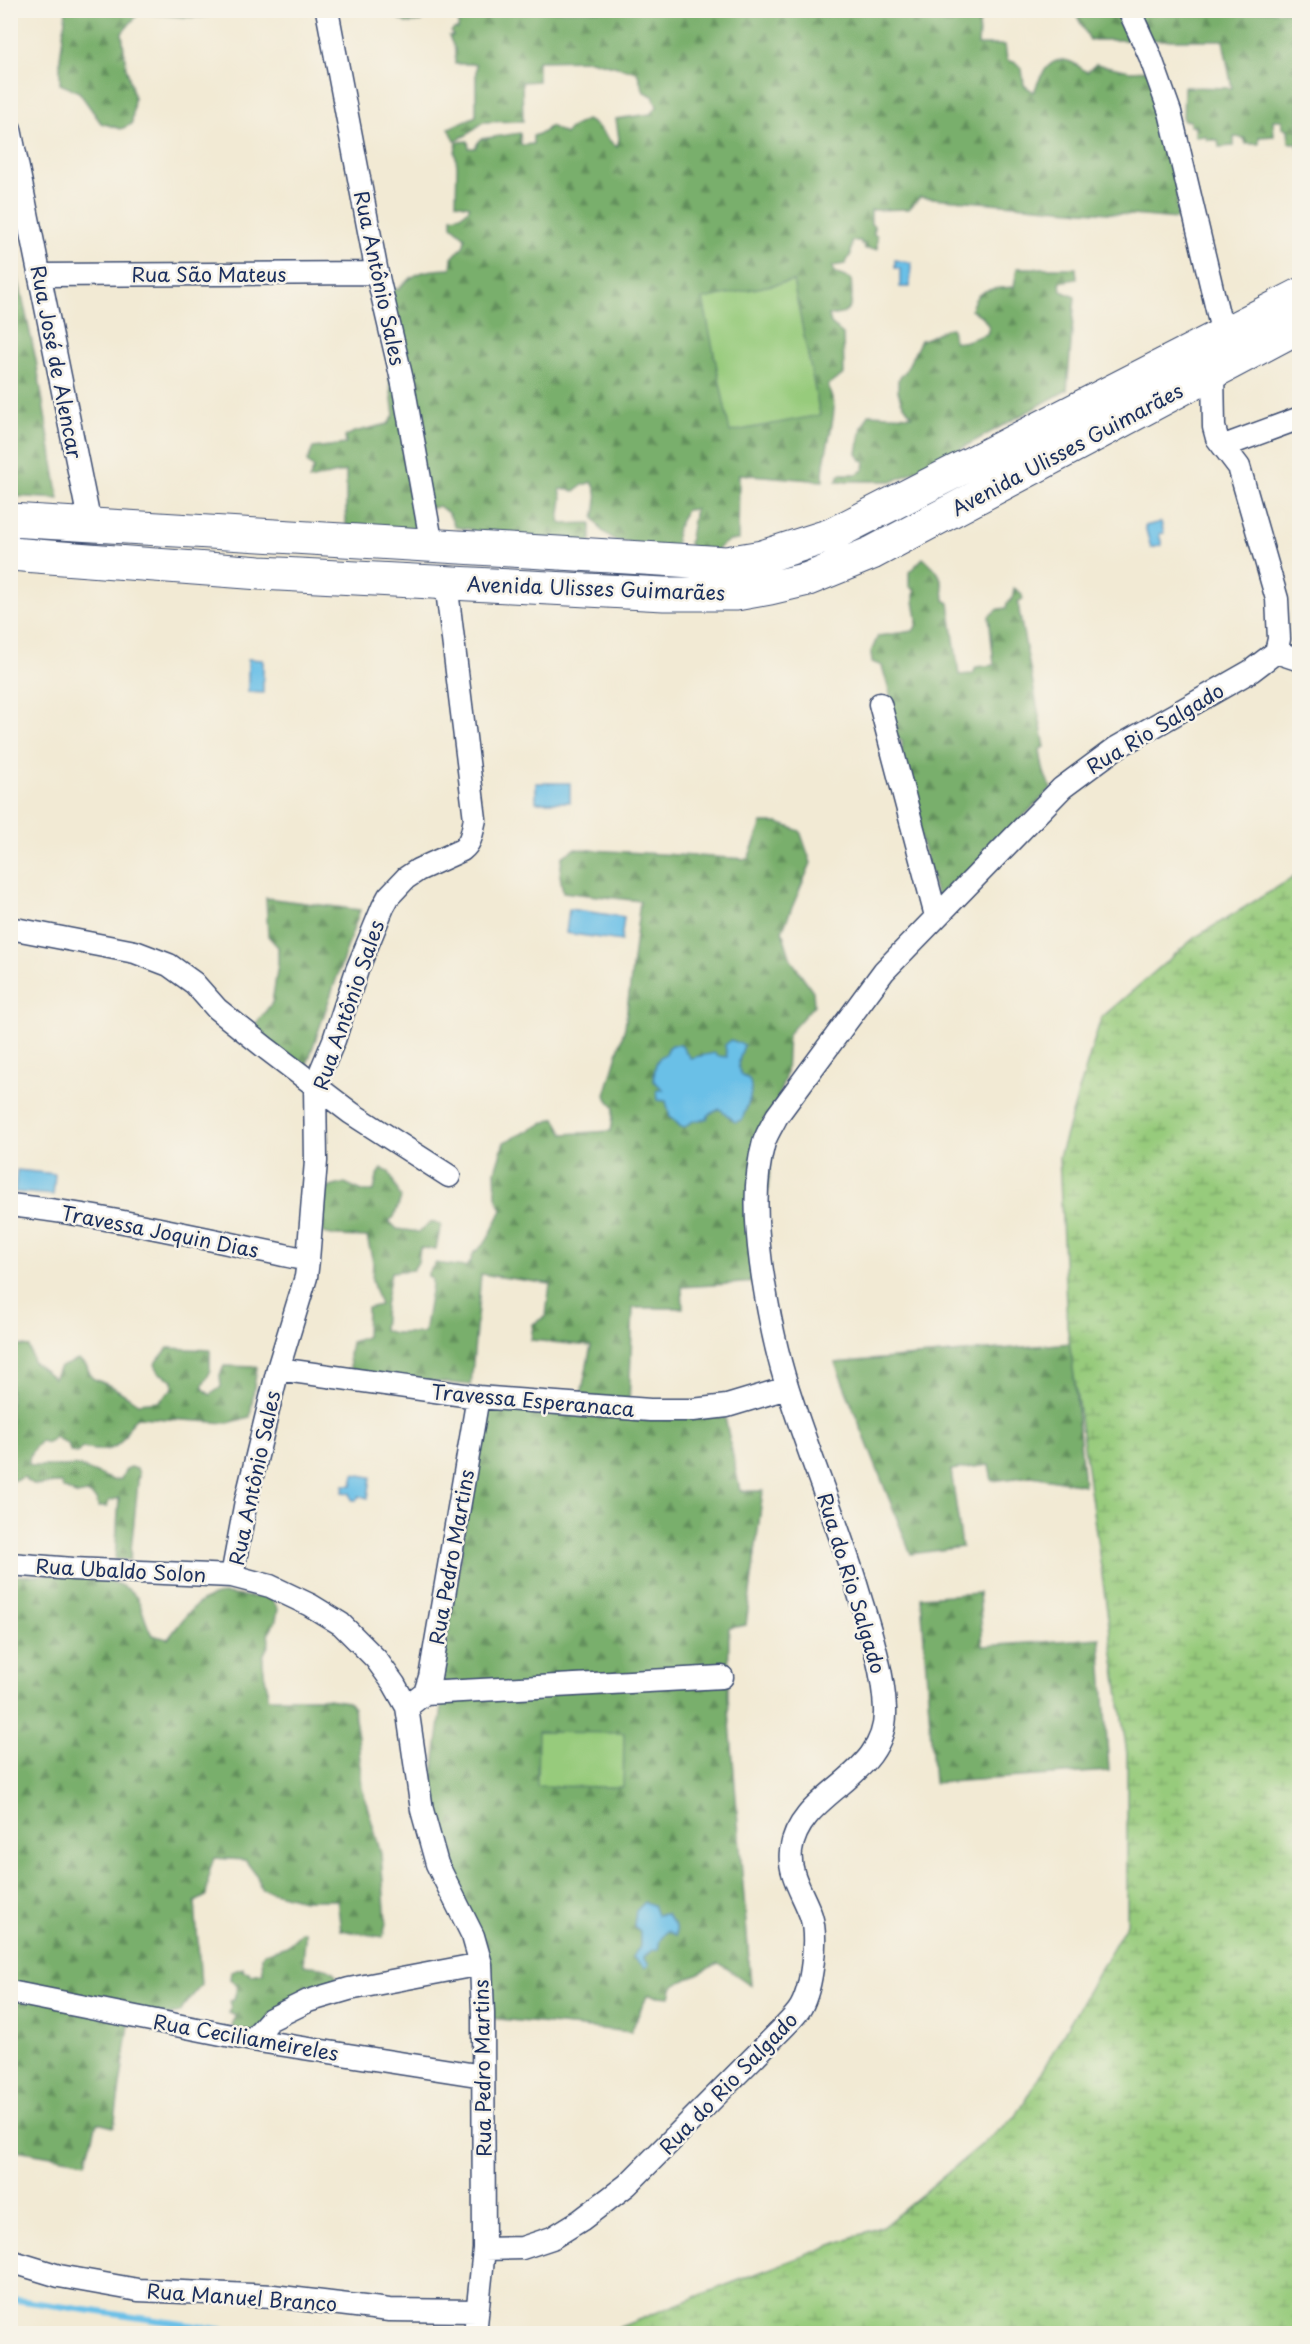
<svg xmlns="http://www.w3.org/2000/svg" width="1310" height="2344" viewBox="0 0 1310 2344" font-family="'Playpen Sans',sans-serif">
	<style>
		.forest { fill: url(#forest-firs); stroke: #4a6f65; stroke-width: 1.5 }
		.wetland { fill: url(#wetland-marsh); stroke: #597d6d; stroke-width: 1.5 }
		.garden { fill: #97cb7c; stroke: #597d6d; stroke-width: 1.5 }
		.water { fill: #6ac0e7; stroke: #4278a2; stroke-width: 1.5 }
		.lines { fill: none; stroke-linecap: round; stroke-linejoin: round }
		.stream { stroke: #6ac0e7; stroke-width: 6 }
		.minor-casing { stroke: #3b4b70; stroke-width: 25 }
		.primary-casing { stroke: #3b4b70; stroke-width: 35 }
		.minor { stroke: #fff; stroke-width: 22 }
		.primary { stroke: #fff; stroke-width: 33 }
		.labels { text-anchor: middle; dominant-baseline: central; stroke-width: 5; stroke-linejoin: round; paint-order: stroke }
		.street-label { font-size: 20px; fill: #1b2f5e; stroke: #f7f3e8 }
	</style>
	<defs>
		<pattern id="forest-firs" width="22" height="20" patternUnits="userSpaceOnUse" patternTransform="scale(1.5)"><rect width="22" height="20" fill="#79af6c"/><path d="M5 1l3.5 6h-7zM16 11l3.5 6h-7z" fill="#628f5c"/></pattern>
		<pattern id="wetland-marsh" width="20" height="14" patternUnits="userSpaceOnUse" patternTransform="scale(1.5)"><rect width="20" height="14" fill="#97cb7c"/><path d="M1 5h8M5 5V1M11 12h8M15 12V8" fill="none" stroke="#7aa569"/></pattern>
	</defs>
	<rect width="100%" height="100%" fill="#f7f3e8"/>
	<filter id="ink" filterUnits="userSpaceOnUse"><feTurbulence type="fractalNoise" baseFrequency=".0167" numOctaves="2"/><feDisplacementMap in="SourceGraphic" scale="12" xChannelSelector="R" yChannelSelector="G"/><feConvolveMatrix kernelMatrix="1 2 1 2 8 2 1 2 1" color-interpolation-filters="sRGB"/></filter>
	<filter id="wash" filterUnits="userSpaceOnUse"><feTurbulence type="fractalNoise" baseFrequency=".008" numOctaves="4" result="noise"/><feDisplacementMap in="SourceGraphic" scale="24" xChannelSelector="R" yChannelSelector="G"/><feGaussianBlur stdDeviation="1.35" result="paint"/><feColorMatrix in="noise" values="0 0 0 0 0 0 0 0 0 0 0 0 0 0 0 0 0 1.4 0 .05"/><feComposite in="paint" operator="in"/></filter>
	<g filter="url(#wash)">
		<rect width="100%" height="100%" fill="#f2ead4"/>
		<path class="forest" d="M819 10 827 16 831 10 984 11 980 14 978 45H1005L1007 60 1016 63 1022 69 1024 85 1034 92C1040 76 1051 50 1075 64 1079 66 1083 70 1087 72L1096 64 1130 71 1151 70 1177 151V219L920 197 909 209 871 210V224L874 226V235L877 236V249H864V244H861V241H852L851 254 845 264 833 266 834 273 851 279C853 300 855 316 829 315L831 324 843 334 844 374 828 385C829 393 834 399 834 408 833 434 822 455 823 481L739 474 738 540C727 540 721 544 714 554L698 553 689 544 695 509 686 510 677 529 675 551 615 540 601 530 594 518C597 505 599 494 592 482L583 485 575 491 560 489 562 498 559 522 563 524 591 523V542L475 539 473 530 455 527 449 514 439 506 432 508 414 498 413 509 419 515V529L346 538V471L309 480 314 468 307 462 313 448 346 444 345 437 354 432 388 424 394 415 389 377 396 368 388 289H398C416 270 427 270 451 269L452 258 464 245 465 237 452 226V217C460 216 466 214 470 206L456 203 457 166 455 152 457 142 468 141 469 148H475L480 139 520 133 521 145 533 144V136L544 132 550 126 565 134 570 128 586 120C600 124 605 139 617 147L619 139 616 119 650 114 657 107 653 96 644 92 637 72 590 60 538 61V81L522 82 523 121 483 122 468 134 455 141 449 128 476 116V64H455V50L449 36H453L451 32 454 29H458L459 19H453L450 16 451 11Z
			M66 11V10L224 11C201 23 164 14 139 13L122 33 126 66 134 97 132 124 121 129 101 123 79 92 60 84V59Z
			M397 11H419L421 22 406 23 399 19Z
			M1074 11H1299V149L1297 143H1289L1288 129 1283 128 1282 120H1273L1274 136 1259 137V144H1246L1244 138 1234 137V146L1219 147 1218 140H1207L1206 136 1195 137V126H1190V121L1183 120 1184 87 1232 88 1223 40H1090Z
			M10 241 36 360 59 499 11 496Z
			M1017 268H1076L1077 279 1060 282 1061 291 1075 297 1067 390 953 453 894 481H836L840 474H857L864 469 865 461 861 460 857 453 862 427 869 414 912 416 901 401 898 391V380L905 372 921 340C933 338 940 328 952 328L954 341 963 342 987 334 989 327 982 316 971 310C976 286 994 289 1014 287Z
			M923 558C940 570 943 579 944 600L949 603 959 675 973 674 976 667 994 665 989 616 999 609 1006 608 1007 603 1012 600 1014 588 1021 593 1023 599 1018 602 1020 616 1045 747 1040 749C1042 764 1043 776 1052 788L962 877 937 898 902 770V741L895 737 888 710 892 701 882 666 872 662 871 652 878 636 913 631C923 620 910 604 915 591L909 586V572Z
			M762 823H778L800 831 811 863 782 931 791 960 813 991 814 1005 788 1034 786 1074 777 1101 758 1282 682 1287 683 1308H633L629 1403 580 1400 591 1346 531 1340 533 1324 546 1316 550 1284 481 1274 471 1385 351 1374 349 1356 351 1342 366 1337 367 1308 380 1305 372 1281 373 1262 367 1237 336 1236 323 1233V1197L327 1188 345 1183 362 1191H374L377 1176 382 1169 389 1172 401 1198 394 1217 389 1221 397 1229 419 1232 431 1222 441 1225 436 1249 420 1248 418 1262 413 1270 391 1272 385 1306 383 1330 394 1333H424L432 1285V1278L428 1276V1273L436 1263 465 1267 470 1263 474 1252C487 1246 495 1223 502 1210L496 1197 495 1171 504 1142 555 1118 564 1134 611 1131 614 1108 605 1095 625 1027 640 901 563 892 560 875 562 857 574 849 748 859Z
			M266 898 360 910 305 1070 250 1031 272 1003 278 964V947L268 936Z
			M1071 1343 1084 1485 1032 1476 992 1481 989 1465 951 1470 962 1547 911 1554 835 1363Z
			M15 1345 29 1347 33 1362 54 1378 60 1367 78 1360 86 1365 92 1378 113 1387 138 1403 159 1401 173 1388V1380L159 1373 155 1364 168 1348 210 1350V1372L202 1387 210 1395 221 1387 220 1375 224 1366 257 1367 250 1417 228 1423 137 1417C129 1423 129 1429 124 1437 114 1454 98 1451 82 1448L78 1453 70 1452 68 1444 55 1437 48 1443 41 1441C34 1448 28 1454 29 1464L33 1466H79L113 1480 121 1479 126 1469 131 1467 137 1469 139 1473 130 1560 115 1559 119 1498 109 1501 107 1507H98L97 1500 87 1493 77 1495 63 1488 61 1483C46 1482 34 1490 24 1477L11 1481 10 1348Z
			M484 1409 725 1417 740 1491H763L746 1625 729 1628 728 1697 751 1985 719 1963 673 1986 670 1997 647 1995 631 2032 489 2018 445 1857 430 1796 443 1700 444 1660Z
			M78 1574C99 1579 131 1581 140 1604 144 1614 146 1625 152 1635L168 1639C183 1620 198 1593 226 1594 239 1595 252 1599 264 1596L271 1598 278 1609 276 1620 268 1634C271 1649 265 1646 263 1658 262 1670 268 1684 268 1698H321L348 1702 353 1708 358 1736 362 1788 381 1854 386 1923 383 1937 341 1930 337 1900H303L261 1889 257 1876 245 1860 214 1858 210 1869 206 1896 195 1902 201 1985 179 2013 129 2025 114 2127 97 2123 86 2162 11 2149 10 1576Z
			M979 1593 983 1646 1100 1638 1109 1771 934 1783 921 1597Z
			M302 1932H305C306 1944 302 1954 304 1965 316 1968 337 1964 338 1983L252 2040 232 2026 236 2016 229 2013 231 2008 229 2001 234 2000 237 1987 230 1979 231 1972 243 1968V1971L249 1972 250 1975 263 1973 262 1957 264 1953 287 1946Z"/>
		<path class="wetland" d="M1299 874V2333H605L716 2289 885 2225 1016 2116 1127 1923V1754L1067 1325 1059 1157 1101 1018 1194 938Z"/>
		<path class="garden" d="M793 281 820 415 730 432 703 299Z
			M538 1732 624 1733 623 1787 537 1786Z"/>
		<path class="water" d="M895 260 911 263 910 287H900V269L895 268Z
			M1161 522 1164 533 1159 534 1162 545 1151 548 1145 526Z
			M248 659 263 660V693L248 692Z
			M536 783H570V802H536Z
			M569 909 624 917 621 941 566 933Z
			M731 1040 744 1045C739 1059 733 1074 749 1079 755 1093 746 1107 742 1120L735 1122 720 1109 709 1114 707 1119 693 1121 685 1127H681L670 1116 666 1101 658 1100 657 1090H664L654 1081C655 1069 654 1058 666 1054L667 1049 671 1045H681L690 1058 715 1053 717 1056 727 1057 725 1045Z
			M17 1170 55 1174 53 1195 15 1192Z
			M354 1474 371 1477 368 1498 360 1496 356 1500H352L350 1493 343 1492 344 1485H352Z
			M645 1902 653 1905 657 1915 666 1914 676 1926V1935L667 1931 660 1940 658 1949 651 1951 643 1958 649 1964 646 1968 632 1957 640 1947V1931L634 1926 636 1911Z"/>
		<g class="lines">
			<path class="stream" d="M10 2299 251 2334"/>
		</g>
	</g>
	<g filter="url(#ink)">
		<g class="lines">
			<g class="minor-casing">
				<path id="minor" d="M327 10 377 273 403 384 432 546
					M1129 10 1150 56 1170 112 1223 335
					M10 129 90 525
					M40 275 377 273
					M1224 446 1300 418
					M1276 652 1300 660
					M880 704 936 916
					M10 928 135 952 169 965 194 983 217 1009 267 1049 351 1113 449 1176
					M10 1205C111 1216 210 1240 308 1260
					M278 1369 478 1397 650 1410H693L727 1406 787 1388
					M10 1564 73 1569 232 1576 270 1586 310 1605 341 1624 376 1659 394 1684 407 1707 422 1810 437 1864 473 1936 481 1964 483 2014 484 2249 475 2334
					M232 1576 246 1501 278 1369 306 1277 308 1260 316 1161 315 1085 334 1040 357 970 383 907 389 896 406 878 418 870 462 850C472 842 472 831 475 819L446 582
					M425 1693 722 1677
					M407 1707 425 1693 430 1677 478 1397
					M10 1992 252 2040 483 2076
					M252 2040 271 2019 308 2001 349 1989 481 1964
					M484 2249 522 2248 552 2238 581 2220 627 2185 785 2026C791 2020 797 2014 801 2007 812 1987 818 1938 811 1916 804 1895 788 1874 791 1851 799 1790 888 1779 885 1709 883 1666 868 1625 856 1584 836 1519 809 1455 788 1389 775 1349 767 1306 761 1264 756 1225 753 1181 764 1142 767 1133 773 1124 777 1116L884 971 1062 788 1116 748 1251 671 1276 652 1279 639 1277 599 1239 467 1217 438 1214 427 1213 372
					M10 2261 59 2276 138 2290 273 2296 389 2310 477 2311"/>
			</g>
			<g class="primary-casing">
				<path id="primary" d="M10 520 726 563 762 557 831 535 1300 295
					M10 554 260 573 664 594H736L770 588 808 579 872 553 1300 326"/>
			</g>
			<use href="#minor" class="minor"/>
			<use href="#primary" class="primary"/>
		</g>
	</g>
	<g class="labels">
		<g class="street-label">
			<text x="209" y="274">Rua São Mateus</text>
			<text transform="translate(380 278) rotate(78)">Rua Antônio Sales</text>
			<text transform="translate(57 362) rotate(79)">Rua José de Alencar</text>
			<text transform="translate(1067 449) rotate(-28)">Avenida Ulisses Guimarães</text>
			<text transform="translate(596 588) rotate(2)">Avenida Ulisses Guimarães</text>
			<text transform="translate(1155 728) rotate(-31)">Rua Rio Salgado</text>
			<text transform="translate(348 1005) rotate(-71)">Rua Antônio Sales</text>
			<text transform="translate(160 1231) rotate(11)">Travessa Joquin Dias</text>
			<text transform="translate(533 1400) rotate(5)">Travessa Esperanaca</text>
			<text transform="translate(254 1478) rotate(-78)">Rua Antônio Sales</text>
			<text transform="translate(451 1557) rotate(-80)">Rua Pedro Martins</text>
			<text transform="translate(121 1570) rotate(3)">Rua Ubaldo Solon</text>
			<text transform="translate(852 1583) rotate(73)">Rua do Rio Salgado</text>
			<text transform="translate(246 2037) rotate(10)">Rua Ceciliameireles</text>
			<text transform="translate(482 2068) rotate(-91)">Rua Pedro Martins</text>
			<text transform="translate(728 2083) rotate(-46)">Rua do Rio Salgado</text>
			<text transform="translate(242 2297) rotate(4)">Rua Manuel Branco</text>
		</g>
	</g>
	<rect width="1310" height="2344" fill="none" stroke="#f7f3e8" stroke-width="36"/>
</svg>
